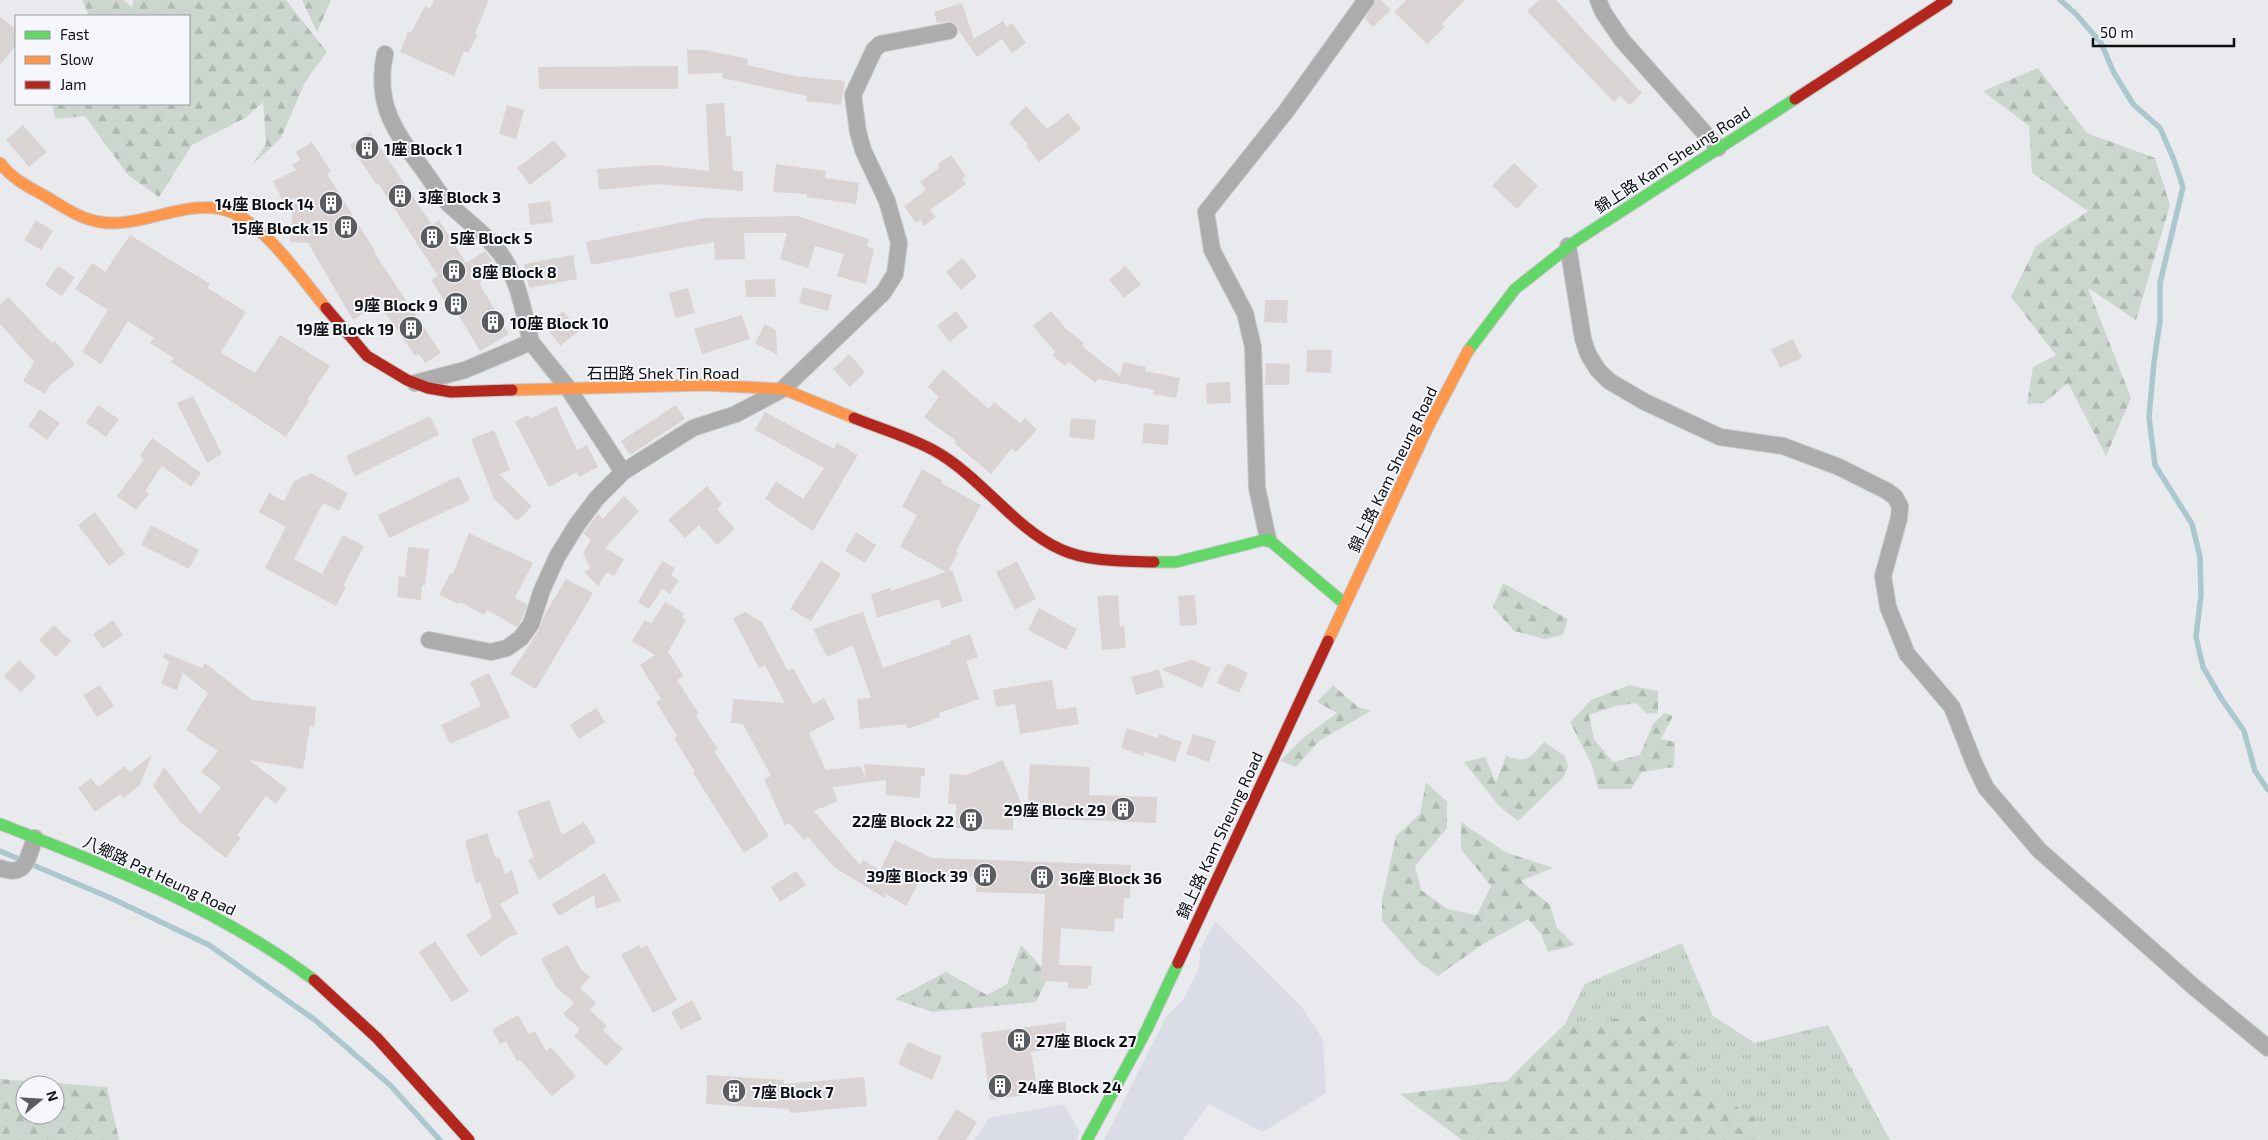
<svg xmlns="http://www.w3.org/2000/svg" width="2268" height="1140" viewBox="0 0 2268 1140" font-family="'Exo 2','Noto Sans TC',sans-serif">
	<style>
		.built { fill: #dadde5 }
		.grass { fill: url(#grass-tufts) }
		.forest { fill: url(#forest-firs); fill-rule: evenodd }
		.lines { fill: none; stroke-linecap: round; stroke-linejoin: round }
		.stream { stroke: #aac8ce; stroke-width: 5.5 }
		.building { fill: #dad3d3 }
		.street-casing { stroke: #c7c7c9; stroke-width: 18 }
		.fast-casing { stroke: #c7c7c9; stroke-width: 13 }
		.slow-casing { stroke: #c7c7c9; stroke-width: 13 }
		.jam-casing { stroke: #c7c7c9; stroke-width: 13 }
		.street { stroke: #adacac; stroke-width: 16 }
		.fast { stroke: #63d668; stroke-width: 11 }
		.slow { stroke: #ff974d; stroke-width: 11 }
		.jam { stroke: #b3261e; stroke-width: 11 }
		.labels { text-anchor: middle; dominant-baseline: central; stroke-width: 4; stroke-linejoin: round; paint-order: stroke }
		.poi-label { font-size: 16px; font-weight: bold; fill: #0f1012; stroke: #f5f7fd; text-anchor: start }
		.street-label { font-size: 16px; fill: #0f1012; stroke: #f5f7fd }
	</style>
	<defs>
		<pattern id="grass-tufts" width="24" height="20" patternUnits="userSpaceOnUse" patternTransform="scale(1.25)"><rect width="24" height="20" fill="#cbd7ce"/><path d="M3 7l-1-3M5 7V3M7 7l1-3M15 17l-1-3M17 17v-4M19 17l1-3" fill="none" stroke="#adb8b0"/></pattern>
		<pattern id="forest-firs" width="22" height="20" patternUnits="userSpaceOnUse" patternTransform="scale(1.25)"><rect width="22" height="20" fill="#cbd7ce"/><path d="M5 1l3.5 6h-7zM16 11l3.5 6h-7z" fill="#adb8b0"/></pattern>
	</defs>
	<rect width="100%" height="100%" fill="#e9eaed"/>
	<path class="built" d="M1215 921 1301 1006 1323 1040 1326 1093 1262 1132 1209 1104 1183 1140H1104L1166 1017 1183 1000 1199 968 1200 950Z
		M1064 1104 1080 1133 1076 1140H974L989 1118Z"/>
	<path class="grass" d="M1682 943 1713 1016 1755 1043 1828 1025 1890 1140H1759L1756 1118 1697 1084 1692 1060 1565 1024 1585 984Z"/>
	<path class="forest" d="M82 0H123L132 7 134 0H286L327 52 305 82 281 138 252 165 266 144 263 102 245 118 192 145 159 197 128 175 85 116 55 119 52 104H189V16H89Z
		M302 0H331L317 32Z
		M2038 68 2087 133 2155 158 2170 205 2136 320 2088 288 2131 398 2106 456 2068 383 2044 403 2027 404 2033 367 2056 355 2011 297 2036 246 2088 211 2032 173 2029 126 1983 91Z
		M1503 583 1568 619 1563 635 1545 639 1514 631 1493 607Z
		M1333 685 1358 707 1371 711 1319 741 1296 767 1280 761 1304 737 1337 713 1317 702Z
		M1629 685 1658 691V713L1647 714 1636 703 1616 706 1589 715 1594 739 1613 762 1640 755 1653 724 1664 713 1673 716 1661 739 1675 742 1674 767 1642 772 1631 789H1598L1592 765 1570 722 1591 700Z
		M1544 742 1565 756 1568 767 1563 778 1518 821 1499 806 1464 762 1485 757 1496 782 1506 756C1527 764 1531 757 1544 742Z
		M1426 782 1447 802V828L1415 866 1421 890 1447 909 1477 915 1491 886 1461 849V822L1505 852 1553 868 1521 881 1550 905 1557 928 1575 945 1548 952 1541 934 1528 919 1480 946 1438 976 1419 962 1382 921V900L1396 836 1420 814Z
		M1021 945 1049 975 1036 1002 932 1012 895 999 946 972 987 995 1007 984Z
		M1646 1016 1692 1060 1697 1084 1756 1118 1759 1140H1462L1400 1094 1507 1081 1565 1024Z
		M0 1079 107 1087 119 1140H0ZM25 1085H55V1115H25Z"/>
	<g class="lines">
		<path class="stream" d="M2060 0 2076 14 2101 43 2114 73 2133 104 2160 128 2174 160 2183 187 2160 283V321L2154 362 2149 417 2155 465 2192 524 2200 557 2201 595 2196 637 2203 667 2221 698 2244 731 2255 771 2268 790
			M0 851 113 899 209 945 315 1020 390 1085 440 1140"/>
	</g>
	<path class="building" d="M434 0H489L475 33 478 34 468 53 464 51 454 76 400 52 408 32 411 33 425 6 430 9Z
		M1376 0H1381L1391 10 1373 27 1365 19Z
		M1406 0H1465L1442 24 1445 27 1427 44 1394 12Z
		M1539 0H1556L1642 93 1630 105 1620 96 1614 102 1527 11Z
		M962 3 974 39 1003 21 1007 27 1012 23 1026 43 1012 53 1002 39 977 57 959 31 956 24 948 21 937 23 934 12Z
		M0 16 16 30V45L0 65Z
		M687 50H704L748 59 747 65 795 76 845 81 841 105 806 101 807 96 722 78 723 73 688 74Z
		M678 66V89H539L538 67Z
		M724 103 726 137 731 136 733 171H743V191L656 184 599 190 597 169 656 165 709 171 706 104Z
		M507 105 524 110 516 139 499 134Z
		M1026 106 1047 129 1068 113 1081 129 1039 162 1026 146 1028 144 1009 123Z
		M23 125 47 152 29 167 6 140Z
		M370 132 432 225 439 220 466 263 485 251 499 270 479 283 509 334 480 351 456 311 452 313 431 280 438 276 378 183 376 184 350 145Z
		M554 140 567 156 530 185 517 168Z
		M312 142 331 171 327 174 375 251 374 252 441 353 425 363 419 354 415 356 379 304 353 320 308 243 290 242 294 198 284 203 273 181 296 170 292 165 300 160 296 152Z
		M951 155 966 176 962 179 966 184 930 210 936 217 924 226 920 219 916 223 904 206 926 190 920 182 940 167 938 164Z
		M1514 163 1538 186 1517 209 1492 186Z
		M776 164 826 171 825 178 859 183 856 204 807 197V194L773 192Z
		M550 201 553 222 530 225 528 204Z
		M797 216 869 239 867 246 874 249 866 284 837 276 844 254 815 246 808 268 780 259 787 233H744L745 259 715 260 714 242 591 265 586 242 704 218Z
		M36 220 53 231 41 250 24 240Z
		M130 235 210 284 208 288 246 312 221 352 233 360 255 373 280 335 330 366 307 400 309 401 286 437 171 362 174 358 150 343 154 338 128 321 101 364 82 352 108 310 75 289 92 263 105 272Z
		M573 255 577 279 529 288 524 264Z
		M962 258 977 276 961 290 946 272Z
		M58 266 75 277 62 296 45 285Z
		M1125 266 1141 284 1124 298 1109 280Z
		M775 279 776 297H746L745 280Z
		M803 287 832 295 828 311 799 303Z
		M688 288 695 313 675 318 669 293Z
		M8 297 52 343 55 341 75 364 50 385 45 394 23 381 34 362 0 324V305Z
		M1265 300H1288L1287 323 1264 322Z
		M563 311 579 331 560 346 545 326Z
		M956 311 968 327 950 342 937 326Z
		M1051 311 1066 329 1084 343 1082 346 1120 376 1123 362 1146 367 1145 371 1180 378 1176 398 1153 394 1154 390 1098 379 1095 383 1069 362 1065 366 1052 355 1055 352 1033 326Z
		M742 315 750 339 702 354 694 329Z
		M765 324 776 330 777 355 755 343Z
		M1793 339 1802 358 1780 368 1771 349Z
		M1307 350H1332L1331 373 1306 372Z
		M849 354 865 372 850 387 833 369Z
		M1266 363 1290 364 1289 385H1265Z
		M943 369 989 409 994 402 1020 423 1025 418 1037 430 1016 452 1012 448 991 474 954 443 956 441 924 417 939 397 928 387Z
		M1230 382 1231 403 1207 404 1206 383Z
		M193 396 222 454 207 463 177 403Z
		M98 405 119 419 106 437 86 423Z
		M676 405 685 419 630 455 621 441Z
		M556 406 577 450 587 445 598 467 579 477 577 472 549 487 515 422 528 415 530 419Z
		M40 409 60 423 47 440 28 426Z
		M765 412 834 449 837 443 858 455 813 531 765 499 776 481 803 499 824 468 755 430Z
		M430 416 439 435 355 476 346 456Z
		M1071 418 1096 420 1094 440 1069 437Z
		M1144 423 1169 425 1168 445 1142 443Z
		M494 430 510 470 499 474 532 506 517 521 494 499 471 439Z
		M152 438 201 473 191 487 162 466 145 491 149 494 136 510 117 496 144 459 140 456Z
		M922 469 943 481 941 483 981 505 956 551 958 553 948 571 952 570 963 601 942 608 939 599 877 618 871 594 890 588 891 591 946 572 900 547 917 515 902 507Z
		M311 473 348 493 339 511 323 503 294 559 322 574 343 535 364 546 343 586 346 587 336 606 265 568 286 527 259 512 269 493 284 501 294 481Z
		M459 476 470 500 389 538 378 515Z
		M707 486 722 504 717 509 735 529 717 545 699 525 685 538 668 520Z
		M624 496 639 511 605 548 624 559 614 576 607 572 598 586 584 572 590 568 583 553 591 540 583 533 598 514 603 519Z
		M95 512 125 554 109 566 78 525Z
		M151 525 199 550 189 569 141 545Z
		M856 532 876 545 865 563 845 551Z
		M469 533 533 563 515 598 527 605 522 619 517 627 487 610 484 615 460 602 458 604 439 594 451 573 453 574Z
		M408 547 429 549 425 586 422 585 421 600 397 597 399 576 405 577Z
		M662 561 675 568 671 575 679 580 670 594 662 589 649 609 638 602Z
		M821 561 841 574 811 621 790 609Z
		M1017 561 1036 599 1015 610 996 572Z
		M566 579 593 593 536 689 510 674 539 630 545 614Z
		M1118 595 1120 627 1124 626 1126 648 1102 650 1097 596Z
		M1195 595 1197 625 1180 626 1178 596Z
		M665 602 684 613 682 618 686 620 668 652 684 676 677 680 699 714 696 716 718 749 714 751 769 836 744 853 693 773 695 772 674 738 677 736 656 702 661 699 640 665 655 655 632 641 645 620 651 624Z
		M1039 608 1077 629 1066 650 1028 630Z
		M745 612 762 622 788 671 793 668 813 704 824 698 835 719 809 733 826 770 860 766 866 778 864 764 925 768V776H921L920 798 886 795V780L832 787 838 801 814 811 860 865 863 860 880 870 895 840 932 858 1131 865 1130 898H1124L1123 919 1115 918 1114 932 1061 928 1059 965 1092 966 1091 985H1088V989L1068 988V982L1041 981 1045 894 976 892 977 877 923 875 906 906 884 893 886 896 885 898 835 868 808 837 804 840 789 823 785 826 764 779 771 776 743 724 731 723 733 699 785 703 765 665 759 668 733 618Z
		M863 612 883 668 951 644 950 641 970 634 978 657 966 661 979 699 939 713 940 717 908 729 906 724 860 729 857 699 871 698 853 645 827 657 813 629Z
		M113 620 123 635 103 649 93 634Z
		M54 625 71 641 56 657 39 640Z
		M165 653 202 668 205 663 252 700 316 707 314 727 310 726 303 769 249 760 287 789 276 804 266 796 237 835 241 838 226 858 181 823 153 786 164 767 200 814 221 787 201 772 218 751 186 730 208 693 183 673 177 690 161 684 169 662 163 657Z
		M19 660 36 677 21 692 4 676Z
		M1192 660 1211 668 1202 688 1161 669Z
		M1227 663 1248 673 1239 693 1217 683Z
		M1159 669 1164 687 1136 695 1131 677Z
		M489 673 510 717 450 744 441 725 481 706 470 682Z
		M1052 680 1057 710 1076 707 1079 724 1020 734 1015 704 996 707 993 690Z
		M100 685 114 706 97 717 83 695Z
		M596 708 605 722 579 739 570 725Z
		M1127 728 1158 738 1159 734 1182 742 1175 762 1145 752 1143 756 1121 748Z
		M1193 734 1216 741 1209 762 1186 754Z
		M152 755 140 785 123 798 120 794 95 812 78 788 91 778 98 787 125 766 130 772Z
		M1003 760 1027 817 1030 764 1090 767 1089 795 1157 797 1156 823 1013 817V830L956 828V804H948L950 774 966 775Z
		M549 800 562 835 584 822 596 842 539 880 528 860 534 857 517 811Z
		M487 833 496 859 499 857 505 874 512 870 519 893 500 904 518 934 509 937 481 957 466 935 492 918 480 882 476 884 465 841Z
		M796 871 806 885 780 902 771 887Z
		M605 873 621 901 596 909 594 895 559 916 552 904Z
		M435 941 469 991 452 1002 419 952Z
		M568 945 580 968 590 977 580 988 596 1003 590 1010 607 1026 603 1030 623 1049 606 1066 574 1036 580 1029 563 1014 574 1003 556 987 541 959Z
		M639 945 641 948 647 945 677 1000 653 1013 621 955Z
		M692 1000 702 1019 681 1030 671 1012Z
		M518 1015 529 1034 535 1031 546 1051 551 1047 576 1076 552 1096 520 1060 517 1061 506 1041 500 1044 492 1030Z
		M1065 1022 1069 1046 1031 1052 1038 1093 990 1100 981 1033Z
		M908 1042 942 1057 932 1080 898 1064Z
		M707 1075 784 1080V1084L864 1077 867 1106 790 1113 789 1109 706 1104Z
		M956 1109 977 1122 966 1140H937Z"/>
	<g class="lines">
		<g class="street-casing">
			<path id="street" d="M1598 0 1603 12 1622 40 1718 148
				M385 54C374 105 396 133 425 172 433 183 440 196 450 205 468 222 491 238 504 259 519 282 524 315 531 342
				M1568 246 1583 339 1588 354 1598 370 1609 381 1645 402 1720 437 1783 446 1839 467 1887 491 1895 497 1900 506 1899 518 1883 576 1888 607 1907 654 1952 707 1974 763 1986 788 2039 850 2194 987 2268 1048
				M415 383 465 370 531 342 568 388 623 472
				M1268 539 1257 488 1253 347 1245 313 1212 250 1206 212 1287 110 1366 0
				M429 640 491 652 507 648 521 638 531 624 542 590 557 557 576 526 597 498 623 472 693 428 736 414 783 389 883 293 895 274 899 243 887 201 863 150 858 132 853 95 874 50 880 44 949 31
				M0 868C26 878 27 859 35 838"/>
		</g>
		<g class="fast-casing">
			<path id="fast" d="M1468 351 1515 289 1577 240 1795 99
				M1154 562H1176L1268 539 1345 604
				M0 824C111 867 218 908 314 980
				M1087 1140 1147 1029 1178 963"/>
		</g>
		<g class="slow-casing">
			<path id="slow" d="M0 163C12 179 29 187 45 196 62 206 80 219 100 222 143 229 189 196 231 212 265 225 302 279 326 308
				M512 390 705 385 783 389 854 418
				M1328 641 1429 425 1468 351"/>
		</g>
		<g class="jam-casing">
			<path id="jam" d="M1795 99 1947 0
				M326 308 367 356 407 380 428 388 451 392 512 390
				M854 418C881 429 910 437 935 451 981 477 1014 528 1060 549 1087 562 1124 561 1154 562
				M1178 963 1328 641
				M314 980 377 1038 469 1140"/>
		</g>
		<use href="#street" class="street"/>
		<use href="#fast" class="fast"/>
		<use href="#slow" class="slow"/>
		<use href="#jam" class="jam"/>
	</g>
	<defs>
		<g id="building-disc" transform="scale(1.25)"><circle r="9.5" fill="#5b5c5f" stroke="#f5f7fd"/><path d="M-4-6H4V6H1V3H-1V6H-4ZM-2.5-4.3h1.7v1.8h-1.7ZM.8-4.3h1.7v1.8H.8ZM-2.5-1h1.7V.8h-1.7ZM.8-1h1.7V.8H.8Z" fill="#fff"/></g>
	</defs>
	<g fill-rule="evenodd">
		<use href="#building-disc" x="367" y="148"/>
		<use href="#building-disc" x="400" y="196"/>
		<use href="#building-disc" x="331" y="203"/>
		<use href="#building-disc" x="346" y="227"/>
		<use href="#building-disc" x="432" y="237"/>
		<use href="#building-disc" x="454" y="271"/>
		<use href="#building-disc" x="456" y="304"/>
		<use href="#building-disc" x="493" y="322"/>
		<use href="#building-disc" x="411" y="328"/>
		<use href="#building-disc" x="1123" y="809"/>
		<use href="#building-disc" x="971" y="820"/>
		<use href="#building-disc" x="985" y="875"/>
		<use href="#building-disc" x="1042" y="877"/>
		<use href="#building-disc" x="1019" y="1040"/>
		<use href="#building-disc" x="1000" y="1086"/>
		<use href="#building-disc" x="734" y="1091"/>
	</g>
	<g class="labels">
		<g class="poi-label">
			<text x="384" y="148">1座 Block 1</text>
			<text x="418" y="196">3座 Block 3</text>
			<text x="314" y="203" text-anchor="end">14座 Block 14</text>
			<text x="328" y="227" text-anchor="end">15座 Block 15</text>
			<text x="450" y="237">5座 Block 5</text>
			<text x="472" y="271">8座 Block 8</text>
			<text x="438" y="304" text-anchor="end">9座 Block 9</text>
			<text x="510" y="322">10座 Block 10</text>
			<text x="394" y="328" text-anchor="end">19座 Block 19</text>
			<text x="1106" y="809" text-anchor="end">29座 Block 29</text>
			<text x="954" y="820" text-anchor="end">22座 Block 22</text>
			<text x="968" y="875" text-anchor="end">39座 Block 39</text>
			<text x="1060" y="877">36座 Block 36</text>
			<text x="1036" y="1040">27座 Block 27</text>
			<text x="1018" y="1086">24座 Block 24</text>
			<text x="752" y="1091">7座 Block 7</text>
		</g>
		<g class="street-label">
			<text transform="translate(1672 159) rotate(-33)">錦上路 Kam Sheung Road</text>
			<text x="663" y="372">石田路 Shek Tin Road</text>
			<text transform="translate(1392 469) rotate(-64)">錦上路 Kam Sheung Road</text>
			<text transform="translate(1219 835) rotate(-65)">錦上路 Kam Sheung Road</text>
			<text transform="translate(160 875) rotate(25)">八鄉路 Pat Heung Road</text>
		</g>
	</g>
	<rect x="15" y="15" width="175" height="90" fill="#f5f7fd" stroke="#999b9f"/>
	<rect x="25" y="31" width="25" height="8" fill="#63d668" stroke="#999b9f"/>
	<text x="60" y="40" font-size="15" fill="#0f1012">Fast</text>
	<rect x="25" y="56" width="25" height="8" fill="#ff974d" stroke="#999b9f"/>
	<text x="60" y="65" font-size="15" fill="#0f1012">Slow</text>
	<rect x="25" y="81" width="25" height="8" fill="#b3261e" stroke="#999b9f"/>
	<text x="60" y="90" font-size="15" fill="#0f1012">Jam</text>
	<g transform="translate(40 1100) rotate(72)"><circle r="24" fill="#f5f7fd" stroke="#999b9f"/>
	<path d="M0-4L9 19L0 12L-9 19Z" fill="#5b5c5f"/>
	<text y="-8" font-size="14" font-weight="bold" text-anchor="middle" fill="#0f1012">N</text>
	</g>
	<path d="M2093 38v8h141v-8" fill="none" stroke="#0f1012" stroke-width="2.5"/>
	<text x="2100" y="38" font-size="15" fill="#0f1012" stroke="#f5f7fd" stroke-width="4" paint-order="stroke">50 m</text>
</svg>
